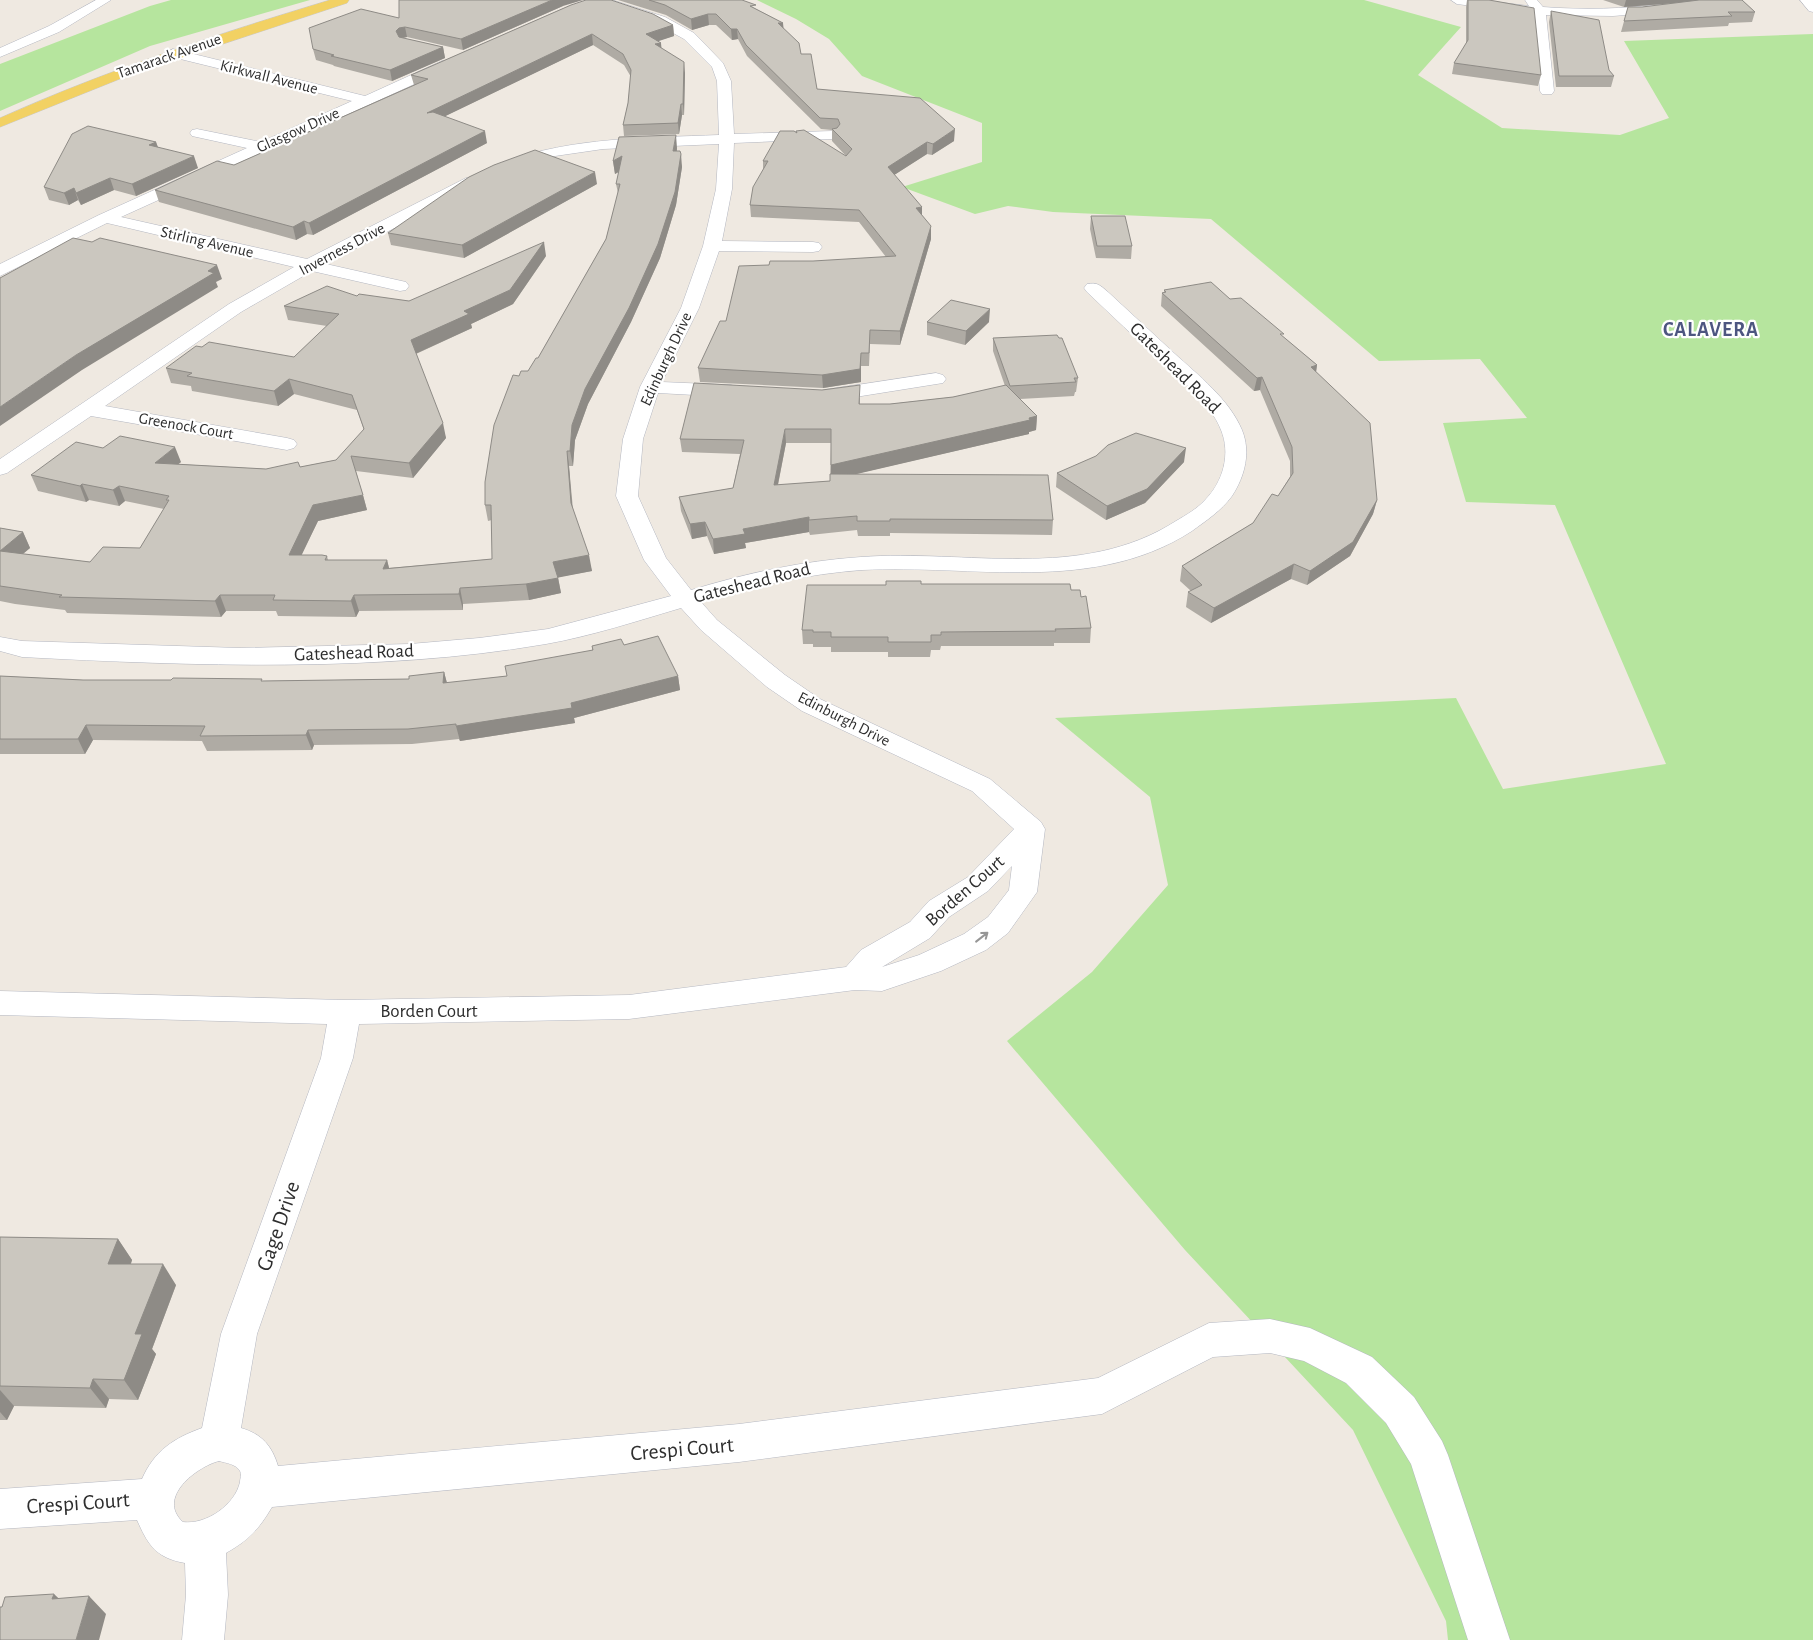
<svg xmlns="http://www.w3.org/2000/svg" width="1813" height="1640" viewBox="0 0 1813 1640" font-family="'Alegreya Sans',sans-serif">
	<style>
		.green { fill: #b6e59e }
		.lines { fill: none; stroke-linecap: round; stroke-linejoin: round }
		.minor-casing { stroke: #b4b7c1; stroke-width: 1 }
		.major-casing { stroke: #c9c9c9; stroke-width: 1 }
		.minor { fill: #fff; fill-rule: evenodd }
		.major { fill: #f2d163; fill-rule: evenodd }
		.wall { fill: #afaba4; fill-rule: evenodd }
		.shaded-wall { fill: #8e8b86 }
		.building { fill: #cbc7bf; stroke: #8e8b86 }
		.oneway { stroke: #969696 }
		.labels { text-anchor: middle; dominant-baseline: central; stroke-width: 4.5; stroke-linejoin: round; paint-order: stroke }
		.far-street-label { font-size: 16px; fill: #2e2e2e; stroke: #fff }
		.street-label { font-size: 19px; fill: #2e2e2e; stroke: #fff }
		.far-district-label { font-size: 20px; font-weight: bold; letter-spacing: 1px; fill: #4d5680; stroke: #fff }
		.near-street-label { font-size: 22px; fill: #2e2e2e; stroke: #fff }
	</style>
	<rect width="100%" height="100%" fill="#efe9e1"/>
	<path class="green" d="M171 0H310L150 46 0 111V64L150 6Z
		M757 0H1364L1461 27 1418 75 1502 128 1620 135 1669 118 1624 41 1813 34V1640H1448L1446 1621 1353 1430 1185 1250 1007 1041 1092 972 1168 885 1150 797 1055 718 1456 698 1503 789 1666 764 1555 505 1466 502 1443 423 1527 418 1480 359 1379 361 1211 219 1053 212 1008 206 975 214 902 187 982 162V123L862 76 829 39 796 19Z"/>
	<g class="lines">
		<g class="minor-casing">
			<path id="minor" d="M96 0H111L59 32 0 57V48L49 26Z
				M593 0H612L665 17 694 33 723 63 731 81 734 134 832 131 837 132 839 135 837 138 832 139 734 143 732 189 722 241 813 242 819 243 822 247 819 251 813 252 719 251 699 308 662 382 731 385 738 387 741 391 738 395 731 397 658 393 643 439 638 496 666 558 691 590C747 573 802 561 861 557 966 549 1081 582 1176 521 1186 515 1197 509 1205 500 1223 482 1231 454 1221 430 1210 402 1181 380 1160 361 1136 338 1111 315 1087 292L1084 288 1087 284C1097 282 1100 285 1108 292 1130 312 1152 333 1174 353 1198 375 1229 399 1242 430 1251 452 1245 476 1232 496 1221 511 1207 520 1192 531 1093 595 972 564 862 570 807 574 755 586 701 602L717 620 785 675 820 699 990 779 1041 822 1045 829 1037 892 1008 933 986 950 941 971 882 991 855 990 629 1019 359 1024 353 1058 257 1334 241 1428C262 1434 272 1446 278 1466L739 1424 1098 1378 1209 1323 1270 1319 1310 1328 1372 1357 1414 1397 1442 1441 1448 1455 1510 1640H1468L1411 1464 1386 1423 1346 1383 1304 1361 1270 1353 1213 1357 1102 1414 739 1462 272 1507C259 1529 249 1540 226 1553L228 1595 224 1640H182L186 1595 185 1563C156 1558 148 1545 137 1520L0 1529V1489L142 1479C154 1451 174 1438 202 1428L221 1334 321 1058 327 1024 0 1015V991L345 1000 629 995 846 967 861 950 910 922 929 901 968 877 1014 829 972 791 802 711 767 687 701 630 681 608C637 621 591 636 546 644 377 673 193 666 22 657L0 651V637L22 641 240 648 410 644 479 638 548 629 671 596 644 560 616 496 623 439 640 387 681 308 703 246 716 189 719 144 603 149 555 156 509 170 504 168 501 165 504 162C573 137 646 138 719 135L717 81 712 67 684 39 655 23 595 3ZM1012 866 1009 890 988 917 964 934 919 955 882 967 930 938 949 917 988 891ZM219 1461C226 1463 236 1464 240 1471 242 1474 240 1479 240 1482 235 1505 206 1525 183 1522 156 1498 196 1467 219 1461Z
				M1451 0H1480L1529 6 1525 0H1537L1543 7C1583 10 1623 9 1664 4L1670 8 1664 12 1613 16 1546 15 1554 91 1552 94H1542L1540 91 1533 14 1457 4Z
				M1800 0H1813V12L1809 11Z
				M173 49 365 96 442 61 447 60 454 64 452 67 121 217 307 259 466 178H478L480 181 478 184 326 264 406 282 409 286 406 290 400 291 312 271 241 312 105 406 287 438 294 440 297 444 294 448 287 450 91 416 7 473 0 475V459L229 304 294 267 107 223 0 276V264L99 215 247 148 192 136 190 133 192 130 197 129 261 142 352 101 168 56 166 53Z
				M936 373 943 375 946 379 943 383 824 402 817 400 814 396 817 392 824 390Z"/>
		</g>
		<g class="major-casing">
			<path id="major" d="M330 0H349L347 3 132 74 0 127V118C107 70 218 34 330 0Z"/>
		</g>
		<use href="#minor" class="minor"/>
		<use href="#major" class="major"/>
	</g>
	<path class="wall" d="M618 0H742L756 9 783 23V28L801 54 817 89 954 141 932 155 927 154 894 175 922 216 931 239 900 345 870 344 869 366H861V382L823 388 700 382 698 368 726 321 769 265 886 257 859 222 751 217 750 205 763 170V161L796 132V131L846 156 832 141V130L821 129 747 56 738 39 732 40 716 25H709L692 30 666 15Z
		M1467 0H1489L1541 75 1538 86 1452 74 1454 63 1466 44V7Z
		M1603 0H1742L1755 12 1752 22 1729 23 1728 26 1621 32 1628 7H1642L1678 3 1624 7Z
		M571 5 673 25 674 36 657 41 661 43V48L685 73 684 115H682L679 134 624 136 623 125 628 103 631 77 624 65 593 45 445 116 487 143 313 235 307 234 296 240 159 202 155 190 234 165 414 85 411 75Z
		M563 6 463 50 407 37 403 38 443 47 445 58 392 81 334 66 333 65 316 60 313 49 399 18Z
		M1551 11 1614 76 1611 87H1556L1549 22Z
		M156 142 158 147 198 168 136 196 114 190 81 205 78 200 69 205 49 200 44 187Z
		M677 148V151L682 167 676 205 660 258 631 322 588 404 575 440 573 466H569L573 509 592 571 558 577 561 593 529 600 463 604V610L359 611 356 617 278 616 276 611H226L221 617 67 613 65 610 15 604 0 601V528L23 532 30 548 23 554 90 562 140 548 164 509 125 501 119 506 89 500 86 502 38 491 31 475 103 448 181 462 178 464 266 469 300 467 336 460 364 430 357 410 294 394 278 406 192 391 191 386 171 383 166 368 294 357 327 326 288 320 284 306 357 296 409 301 546 256 513 304 471 324 472 328 416 354 446 438 413 478 356 471 367 510 318 521 301 555 327 556 328 560H387L389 568 492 559V520L488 521 485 505 519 376 528 371 538 358 606 239 618 193 616 184 619 172 615 174 613 161Z
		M597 184 464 258 391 245 388 233Z
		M1091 216 1132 246 1131 259 1096 258 1090 229Z
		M1164 290 1230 299 1283 337 1317 365 1316 372 1377 500 1373 514 1350 556 1307 585 1291 579 1211 623 1186 607 1188 592 1191 591 1180 581 1182 566 1253 523 1278 496 1290 477V461L1260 390 1254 391 1161 306 1162 293 1164 292Z
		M927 322H989L965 345 927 335Z
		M993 338 1078 378 1076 392H1075L1074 396 1020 399 1037 416 1036 430 1029 432V434L855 474 1053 520 1052 535 890 533V536H858L857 530 810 535 809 532 745 543 746 548 714 554 707 536 692 539 681 511 679 497 733 488 740 454 682 452 680 439 860 398V404H890L953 397 1005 386 993 351ZM786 443H831L830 481 778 485Z
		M1184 462 1145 503 1106 520 1056 487 1057 473Z
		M921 584 1071 590 1081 597 1091 628 1090 643H1054V646H941L940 650H931L930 657H888V652H831V647H813V644H803L802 630 886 585Z
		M624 645 678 676 680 690 574 718 575 723 460 741 459 739 412 744 314 745 312 750 207 751 202 741 93 740 85 754H0V676L83 680 263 681 409 679 444 672 447 683 507 676 592 650V646Z
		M0 1237 118 1239 132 1260 131 1264 176 1285 152 1349 156 1354 138 1400 109 1399 106 1408 14 1406 7 1420H0Z"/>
	<path class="shaded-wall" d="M552 0H583L563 6 463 50 461 39Z
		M1626 0H1714L1624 7Z
		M708 14 709 25 692 30 691 19Z
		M778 23H783L784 33Z
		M673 25 674 36 647 45 646 34Z
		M405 27 407 37 402 38 398 42 396 31 399 28Z
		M731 29H737L738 39 732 40Z
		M592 34 593 45 429 124 427 113Z
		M661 43 662 54 655 44Z
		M443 47 445 58 392 81 390 70Z
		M684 62 685 73 684 115 683 104Z
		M681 104 682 115 679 134 678 123Z
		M955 129 954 141 932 155 933 144Z
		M485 131 487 143 313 235 309 223Z
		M676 135 677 148 675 164 673 151Z
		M156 142 160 154 149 145Z
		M927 142V154L888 179V167Z
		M681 154 682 167 676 205 660 258 631 322 588 404 575 440 573 466 570 451 572 425 585 389Z
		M194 156 198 168 136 196 132 184Z
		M622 156 623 169 615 174 613 161Z
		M595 172 597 184 464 258 462 245Z
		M110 178 114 190 81 205 76 193Z
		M74 188 78 200 69 205 64 193Z
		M922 207V220L916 208Z
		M304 221 307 234 296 240 293 227Z
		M931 226V239L900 345V331Z
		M544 242 546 256 513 304 471 324 472 328 415 354 411 340 464 311Z
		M217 265 222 279 216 282 218 287 82 370 0 426V407L76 355Z
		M990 309 989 322 965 345 966 331Z
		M861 353V382L823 388 822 375Z
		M1317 365 1315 379 1311 367Z
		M1262 377 1260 390 1254 391 1257 378Z
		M289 379 294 394 278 406 274 391Z
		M1037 416 1036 430 1029 432V434L831 480V465Z
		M443 423 446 438 413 478 409 463Z
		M785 429 786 443 775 499 774 485Z
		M175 447 181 462 161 478 155 463Z
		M1186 448 1184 462 1145 503 1106 520 1107 506Z
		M567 451 569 466 573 518 571 503Z
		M82 484 89 500 86 502 80 486Z
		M119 486 125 501 119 506 113 490Z
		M363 495 367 510 318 521 294 571 289 555 313 505Z
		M1377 500 1373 514 1350 556 1307 585 1310 571Z
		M809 517V532L745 543 746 548 714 554 713 539 743 529Z
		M705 522 707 536 692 539 690 524Z
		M23 532 30 548 8 566 0 551Z
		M589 555 592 571 556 578 553 562Z
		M387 560 391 576 383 569Z
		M1294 564 1291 579 1211 623 1214 608Z
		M558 578 561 593 529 600 526 584Z
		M460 588 463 604V610L459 594Z
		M220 595 226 611 221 617 215 601Z
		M354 595 359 611 356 617 351 601Z
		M444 672 448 687 443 683Z
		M678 676 680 690 574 718 575 723 460 741 456 726 571 703Z
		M86 725 93 740 85 754 78 739Z
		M308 730 314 745 312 750 306 735Z
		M118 1239 132 1260 123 1285 108 1264Z
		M163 1264 176 1285 152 1349 156 1354 138 1400 124 1380 135 1334Z
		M93 1379 109 1399 106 1408 90 1388Z
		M0 1390 14 1406 7 1420 0 1412Z
		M54 1594 72 1611 52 1599Z
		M89 1596 106 1614 99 1640H76Z"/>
	<path class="building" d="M399 0H552L461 39 405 27 399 28 396 31 399 37 443 47 390 70 331 56 334 55 313 49 309 28 361 9 399 18Z
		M586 0H611L653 14 673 25 646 34 661 43 655 44 684 62 683 104H681L678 123 623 125 628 103 631 70 623 54 592 34 427 113 433 112 485 131 309 223 304 221 293 227 155 190 217 161 234 165 428 79 411 75 571 5Z
		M649 0H742L756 5 750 6 783 23H778L799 43 801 54H811L817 89 920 98 955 129 933 144 927 142 888 167 922 207 916 208 931 226 900 331 870 330 869 353H861L860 369 822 375 698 368 720 321H726L739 266 769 265 770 261H813L896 256 859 210 750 205 753 187 768 161H763L780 131H794L797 133 796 131 804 130 846 156 852 149 832 129 837 128 840 124 838 119 820 118 746 45 737 29H731L716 14H708L691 19 665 5Z
		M1468 0H1489L1534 8 1541 75 1454 63 1468 40Z
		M1699 0H1742L1755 12H1728L1732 16 1624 21 1628 7H1642Z
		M1551 11 1599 20 1609 70 1614 76H1559Z
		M88 126 156 142 149 145 194 156 132 184 110 178 76 193 74 188 64 193 44 187 72 134Z
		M676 135 673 151H680L681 154 675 192 658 244 629 308 585 389 572 425 570 451H567L571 503 589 555 553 562 558 578 526 584 460 588 459 594 354 595 351 601 273 600 275 595H220L215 601 59 597 62 595 0 586V528L23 532 0 551 90 562 103 547 140 548 169 500H166L169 496 119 486 113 490 82 484 80 486 31 475 76 442 103 448 120 436 175 447 155 463 266 469 298 462 300 467 336 460 364 429 352 395 289 379 274 391 187 376 192 373 166 368 196 346 202 347 209 342 294 357 339 314 284 306 327 286 357 296 359 294 409 301 544 242 510 290 464 311 469 314 411 340 443 423 409 463 351 456 363 495 313 505 289 555H322L327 556 325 560H387L383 569 492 559 491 505H485V482L494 425 513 375 519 376 521 371H528L536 358H538L606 239 620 184H616L622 156 613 161 619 137Z
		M535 150 595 172 462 245 388 233 469 177 494 165Z
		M1091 216H1125L1132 246H1097Z
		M73 238 92 242 100 238 217 265 208 271 214 273 76 355 0 407V278Z
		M1211 282 1230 299 1241 298 1284 334H1280L1317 365 1311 367 1370 423 1377 500 1353 542 1310 571 1294 564 1214 608 1188 592 1202 585 1182 566 1253 523 1272 494 1278 496 1293 473 1292 447 1262 377 1257 378 1162 293 1166 292 1164 290Z
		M951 300 990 309 966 331 927 322Z
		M1057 335 1059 338H1062L1078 378H1074L1076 382 1010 386 993 338Z
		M694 383 822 390 860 385 859 404H890L953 397 1006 385 1037 416 1029 418 1030 420 831 465V429H785L774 485 830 481V474L1048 475 1053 520 890 519V521H857V516L809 520V517L743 529 745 534 713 539 705 522 690 524 679 497 733 488 744 440 680 439Z
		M1136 433 1186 448 1147 489 1107 506 1057 473 1096 456 1108 445Z
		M886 581H921V584H1070L1071 590H1080L1081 597 1086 596 1091 628 1055 629 1056 631 941 632V635H931V642H888V637H831V632H813V630H802L807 585H886Z
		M658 636 678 676 571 703 572 708 456 726V724L408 729 308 730 306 735 200 736 205 726 89 725H86L78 739H0V676L83 680H171L173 678 262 679 261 681 409 679V676L444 672 443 683 507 676 505 666 593 650 592 646 621 639 624 645Z
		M0 1237 118 1239 108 1264H163L135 1334H142L124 1380 93 1379 90 1388 0 1386Z
		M54 1594 52 1599 89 1596 76 1640H0V1607H2L5 1597Z"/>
	<defs><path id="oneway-shaft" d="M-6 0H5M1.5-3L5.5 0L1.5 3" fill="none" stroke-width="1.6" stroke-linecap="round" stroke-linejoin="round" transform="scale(1.25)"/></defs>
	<use class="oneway" href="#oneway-shaft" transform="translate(982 937) rotate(-38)"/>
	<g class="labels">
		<g class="far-street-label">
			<text transform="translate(169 56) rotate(-19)">Tamarack Avenue</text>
			<text transform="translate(269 77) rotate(14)">Kirkwall Avenue</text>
			<text transform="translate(298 130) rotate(-24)">Glasgow Drive</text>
			<text transform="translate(207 242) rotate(13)">Stirling Avenue</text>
			<text transform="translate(342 249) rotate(-28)">Inverness Drive</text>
			<text transform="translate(666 359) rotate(-65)">Edinburgh Drive</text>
			<text transform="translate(186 426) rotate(10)">Greenock Court</text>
			<text transform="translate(844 719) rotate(27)">Edinburgh Drive</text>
		</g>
		<g class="street-label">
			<text transform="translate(1175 368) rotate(45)">Gateshead Road</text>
			<text transform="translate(752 583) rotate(-14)">Gateshead Road</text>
			<text transform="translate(354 653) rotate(-2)">Gateshead Road</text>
			<text transform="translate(965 891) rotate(-41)">Borden Court</text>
			<text x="429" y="1011">Borden Court</text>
		</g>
		<g class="far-district-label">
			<text x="1711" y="330">CALAVERA</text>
		</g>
		<g class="near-street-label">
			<text transform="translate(278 1226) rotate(-71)">Gage Drive</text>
			<text transform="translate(682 1449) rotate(-5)">Crespi Court</text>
			<text transform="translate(78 1503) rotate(-4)">Crespi Court</text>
		</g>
	</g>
</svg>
